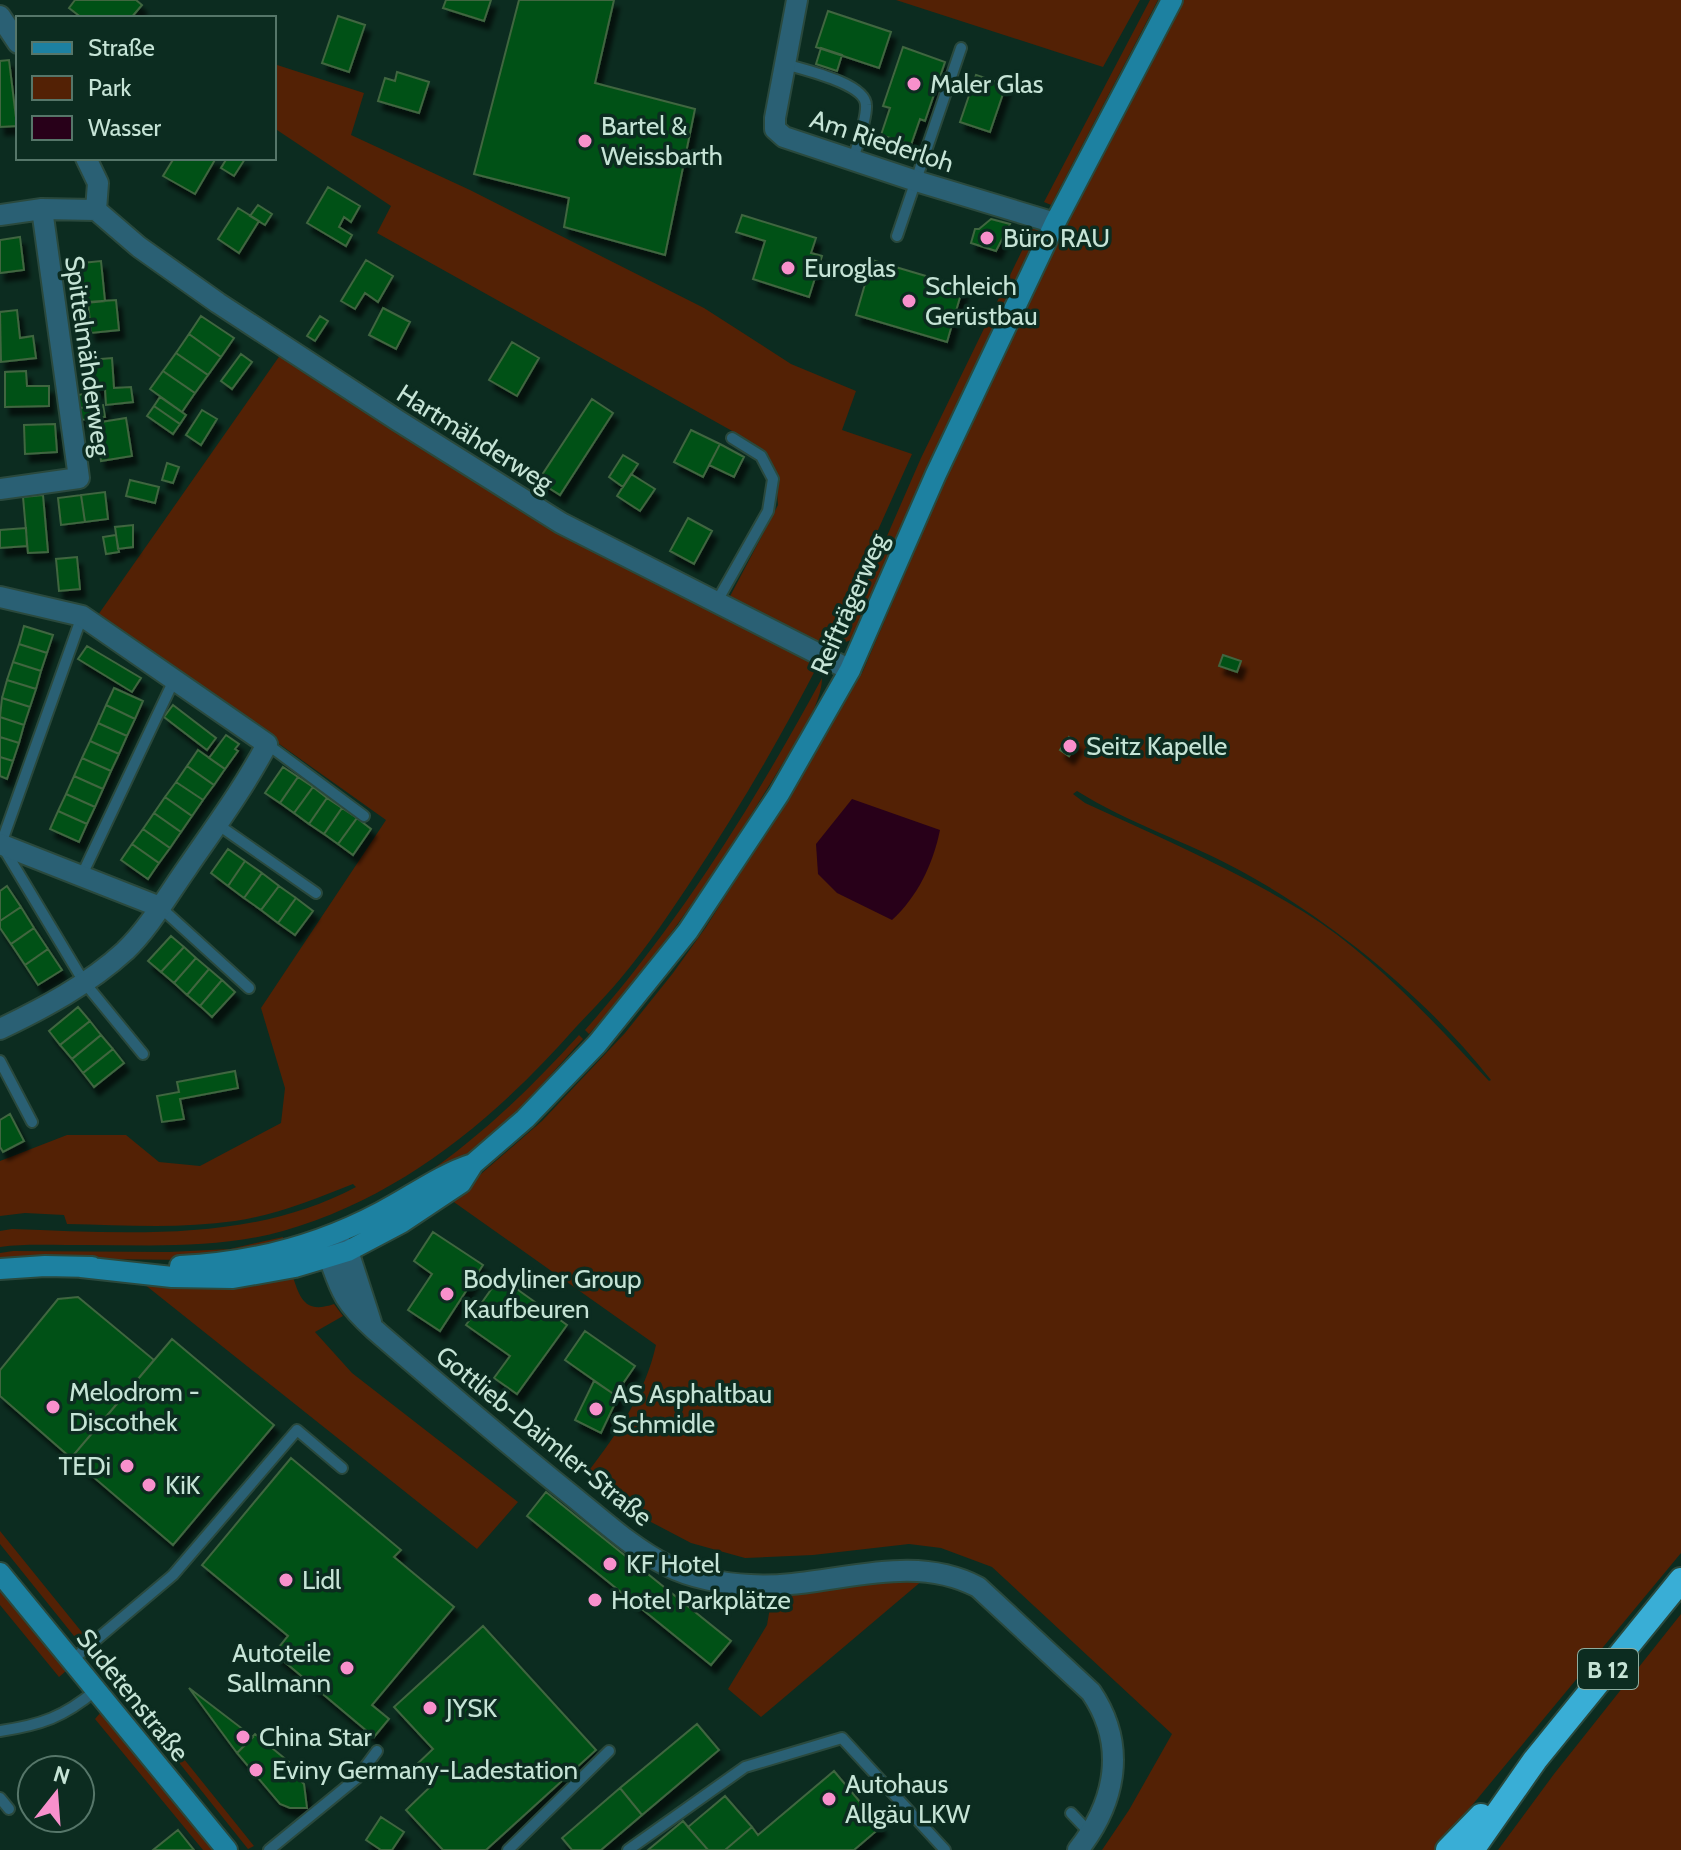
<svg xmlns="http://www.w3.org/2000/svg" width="1681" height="1850" viewBox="0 0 1681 1850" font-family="Cabin,sans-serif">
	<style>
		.green { fill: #532105; fill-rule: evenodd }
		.water { fill: #280019 }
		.building { fill: #045113; stroke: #3f6640; stroke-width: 2; filter: url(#shadow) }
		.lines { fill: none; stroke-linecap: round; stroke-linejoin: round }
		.lane-casing { stroke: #2a493d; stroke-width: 14 }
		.street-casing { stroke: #2a493d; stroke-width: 24 }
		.secondary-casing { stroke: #2a493d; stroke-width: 24 }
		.highway-casing { stroke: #2a493d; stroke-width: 28 }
		.lane { stroke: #2a6074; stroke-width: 10 }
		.street { stroke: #2a6074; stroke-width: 20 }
		.secondary { stroke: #1d81a1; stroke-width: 20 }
		.highway { stroke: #39aed6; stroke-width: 24 }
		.poi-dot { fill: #f890cc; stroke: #0c2c20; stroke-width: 3 }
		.labels { text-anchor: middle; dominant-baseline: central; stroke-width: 7; stroke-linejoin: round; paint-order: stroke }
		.shield { fill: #0c2c20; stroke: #8ead9f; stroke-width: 2 }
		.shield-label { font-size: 24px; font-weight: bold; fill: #c6e4d6 }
		.poi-label { font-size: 26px; fill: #c6e4d6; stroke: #0c2c20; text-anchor: start }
		.street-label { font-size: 26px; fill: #c6e4d6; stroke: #0c2c20 }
	</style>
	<defs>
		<filter id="shadow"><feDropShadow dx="5" dy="8" stdDeviation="2" flood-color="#0009"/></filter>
	</defs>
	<rect width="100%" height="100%" fill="#0c2c20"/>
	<path class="green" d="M896 0H1140L1103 67Z
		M1150 0H1158L1051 205 1044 202Z
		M1184 0H1681V1553L1435 1850H1102L1129 1810 1172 1734 992 1567 941 1548 909 1544 813 1555 745 1558 691 1543 651 1522 588 1472C618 1432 645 1394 656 1345L451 1200 542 1121 625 1033 673 973 706 927 787 799 863 671 946 478 1092 172ZM1077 791C1128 823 1188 842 1241 871 1333 921 1426 998 1491 1080L1489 1081C1434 1022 1373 955 1304 912 1234 869 1159 837 1085 803L1073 794Z
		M274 64 364 93 351 135 470 190 704 308 791 364 856 391 842 430 912 454 823 653 727 602 778 505 776 480 763 452 734 432 377 233 391 206 274 128Z
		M1034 226 1040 229 929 463 851 640 840 644 921 458Z
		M283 351 820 661C782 735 741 806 695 875 672 910 648 946 621 978 607 995 591 1011 576 1027 496 1118 402 1197 283 1231 212 1251 139 1244 66 1245 44 1245 22 1244 0 1247V1231L12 1229C127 1233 251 1243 356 1187L353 1184C315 1199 276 1215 235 1221 180 1229 123 1225 67 1224L64 1215 25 1213 0 1216V1161L67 1135H126L159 1162 200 1166 281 1123 285 1088 261 1008 386 820 98 615Z
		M822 678C822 707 790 751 775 776 718 869 662 953 589 1034L585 1030C680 923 754 803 822 678Z
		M579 1035 583 1039C543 1082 479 1163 422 1177 481 1136 530 1089 579 1035Z
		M283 1237 285 1244 190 1260 0 1258V1253L13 1251 169 1252 230 1249Z
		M292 1274C300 1299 305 1314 334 1304L343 1316 315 1332 352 1373 518 1502 477 1549 144 1284 170 1286Z
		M0 1531 85 1636 78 1641 0 1544Z
		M923 1580 761 1717 728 1689 767 1625 773 1590 816 1585Z
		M0 1590 66 1671 59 1677 0 1605Z
		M1681 1614V1850H1498L1554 1774Z
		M97 1651 254 1846 248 1849 93 1655Z
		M101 1712 214 1850H203L95 1719Z"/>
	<path class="water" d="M852 799 940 830C933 864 918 896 892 920L837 893 818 874 816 844Z"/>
	<path class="building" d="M75 0H136L142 5 131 18 106 16 82 18 69 8Z
		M446 0H491L484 21 443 8Z
		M519 0H614L595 83 695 109 665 255 564 227 569 198 474 174Z
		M828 11 891 32 879 68 816 47Z
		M338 16 365 25 349 72 322 63Z
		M903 47 945 62 925 121 920 119 911 145 881 135 890 108 883 106Z
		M821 48 842 55 837 71 816 64Z
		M9 60 17 126 0 127V61Z
		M397 72 429 82 419 113 378 101 385 78 395 81Z
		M976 75 1006 85 990 132 960 122Z
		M174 158H216L195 194 163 176Z
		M227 158 245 159 234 176 221 168Z
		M328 187 360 206 351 222 344 217 339 227 352 235 346 246 307 223Z
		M258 205 272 214 265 225 250 216Z
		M238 208 259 221 239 253 218 239Z
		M742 215 816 238 811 253 822 256 809 297 753 279 765 241 736 232Z
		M991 219 1010 224 996 251 971 243 975 229H979Z
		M20 237 24 270 0 273V240Z
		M366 260 393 276 378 302 365 293 355 309 341 301Z
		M872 260 963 287 947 342 856 315Z
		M101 261 105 301 76 304 72 264Z
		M116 300 119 330 91 333 88 302Z
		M383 308 410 322 396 349 369 335Z
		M17 310 20 338 33 336 36 358 1 362 0 312Z
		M201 316 234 338 221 357 189 334Z
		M320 316 328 321 315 341 307 336Z
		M189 334 221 357 208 375 176 353Z
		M512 342 539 358 517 396 489 380Z
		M176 353 208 375 195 393 163 371Z
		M241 354 252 362 232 389 221 381Z
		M112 358 114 388 131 387 133 402 106 405 105 389 91 390 89 360Z
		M26 371 27 386H49V406L5 407V372Z
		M163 371 195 393 182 412 150 389Z
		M90 393 91 407 79 408 78 395Z
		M160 397 186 415 180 424 154 406Z
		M592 399 613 413 560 495 538 481Z
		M103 405 105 417 81 420 79 408Z
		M154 406 180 424 173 434 147 416Z
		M202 410 217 419 201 445 186 435Z
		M126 418 132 456 101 461 95 423Z
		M55 424 57 452 25 454 24 425Z
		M691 430 720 444 703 477 674 462Z
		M720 444 744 457 734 477 709 465Z
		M623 455 638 464 623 487 609 477Z
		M167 463 179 467 173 483 162 480Z
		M631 474 655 489 640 511 617 496Z
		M130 480 159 487 155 503 126 496Z
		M105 492 108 519 85 522 81 495Z
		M43 495 48 552 28 553 23 497Z
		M81 495 85 522 61 525 58 498Z
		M688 518 712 531 694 564 670 551Z
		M133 525V547L118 549 115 527Z
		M26 528 27 546 0 548V530Z
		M116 535 119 552 106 554 103 537Z
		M77 557 80 589 59 591 56 559Z
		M24 626 53 635 47 653 19 644Z
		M19 644 47 653 41 671 13 662Z
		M87 646 141 678 132 692 78 659Z
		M1223 655 1241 661 1237 672 1219 666Z
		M13 662 41 671 36 689 7 680Z
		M7 680 36 689 30 707 2 698Z
		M114 688 143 701 135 719 106 705Z
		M2 698 30 707 24 725 0 717Z
		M106 705 135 719 127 736 98 723Z
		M173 705 216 738 207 750 164 717Z
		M0 717 24 725 19 743 0 737Z
		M98 723 127 736 119 754 90 741Z
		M226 735 239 744 235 749 238 751 225 769 209 758Z
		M0 737 19 743 13 761 0 757Z
		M1069 737 1078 743 1069 756 1060 750Z
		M90 741 119 754 111 771 82 758Z
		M198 750 225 769 214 785 187 766Z
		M0 757 13 761 7 779 0 776Z
		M82 758 111 771 103 789 74 776Z
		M187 766 214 785 203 800 176 782Z
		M283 767 298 777 280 803 265 793Z
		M74 776 103 789 95 807 66 794Z
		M298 777 313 787 294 813 280 803Z
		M176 782 203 800 192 816 165 797Z
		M313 787 327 798 309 824 294 813Z
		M66 794 95 807 87 824 58 811Z
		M165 797 192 816 181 832 154 813Z
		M327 798 342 808 324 834 309 824Z
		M342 808 357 818 338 844 324 834Z
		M58 811 87 824 79 842 50 829Z
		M154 813 181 832 170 848 143 829Z
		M357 818 371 829 353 855 338 844Z
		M143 829 170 848 159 863 132 844Z
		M132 844 159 863 148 879 121 860Z
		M228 849 245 861 228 886 211 873Z
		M245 861 262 873 244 898 228 886Z
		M262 873 279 886 261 910 244 898Z
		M7 886 21 907 0 921V891Z
		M279 886 296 898 278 923 261 910Z
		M296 898 313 911 295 935 278 923Z
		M21 907 34 928 11 944 0 928V921Z
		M34 928 48 949 25 965 11 944Z
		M171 936 184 947 161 972 148 961Z
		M184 947 196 958 174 983 161 972Z
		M48 949 62 970 38 985 25 965Z
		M196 958 209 969 187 995 174 983Z
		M209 969 222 980 200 1006 187 995Z
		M222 980 235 992 212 1017 200 1006Z
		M78 1007 90 1021 60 1045 49 1031Z
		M90 1021 101 1035 72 1059 60 1045Z
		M101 1035 113 1049 83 1073 72 1059Z
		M113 1049 124 1063 94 1087 83 1073Z
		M235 1071 238 1088 180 1099 184 1119 162 1122 157 1096 179 1092 177 1082Z
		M10 1114 24 1141 3 1152 0 1147V1120Z
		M433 1232 483 1265 440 1331 408 1310 432 1274 414 1261Z
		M500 1277 567 1325 517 1394 494 1378 510 1356 466 1325Z
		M78 1297 154 1360 71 1458 0 1396V1370L58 1299Z
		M585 1331 635 1366 615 1395 565 1360Z
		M172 1339 274 1425 173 1545 71 1458Z
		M594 1381 618 1397 601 1433 575 1420Z
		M291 1458 401 1550 394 1557 454 1607 372 1705 389 1719 374 1737 274 1653 288 1636 202 1565Z
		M546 1492 731 1641 711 1665 527 1516Z
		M483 1626 596 1750 486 1850H443L406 1810 432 1785 415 1766 433 1749 394 1707Z
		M189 1688 253 1737 237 1753Z
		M697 1724 719 1750 642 1815 620 1788Z
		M255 1734 289 1762 286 1767 304 1784 307 1808H290L280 1804 237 1753Z
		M834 1771 881 1827 854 1850H725L752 1827 758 1835Z
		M620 1788 642 1815 601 1850H572L562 1838Z
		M725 1796 752 1827 725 1850H708L688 1827Z
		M381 1817 404 1832 392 1850H381L366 1840Z
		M683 1821 708 1850H648Z
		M178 1830 194 1850H153Z"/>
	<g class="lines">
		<g class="lane-casing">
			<path id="lane" d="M785 64C804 70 865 83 866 105 867 119 857 145 853 160
				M897 236 961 48
				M716 603 768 511 773 479 761 456 732 438
				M82 616 1 844 84 982 143 1054
				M267 744 364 816
				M217 824 316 893
				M82 875 174 680
				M160 907 249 988
				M0 1061 32 1122
				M71 1661 173 1575 297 1430 342 1468
				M0 1731C41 1725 64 1717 96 1690
				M0 1798 9 1809
				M1071 1813 1091 1834
				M269 1850 357 1778 377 1751
				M508 1850 609 1751
				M628 1850 745 1767 842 1738 945 1850"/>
		</g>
		<g class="street-casing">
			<path id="street" d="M797 0 775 118V129L784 137 916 181 1055 223
				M0 16 18 43
				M86 158 98 183 96 210
				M0 215 42 209 96 210 139 247 218 303 397 420 561 523 850 670
				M0 489 79 478 42 209
				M0 597 82 616 267 744C244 788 215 827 187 868 168 895 149 928 125 951 89 984 44 1008 0 1029
				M0 844 160 907
				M335 1240 348 1251 371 1322
				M329 1257C341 1293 346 1304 375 1330 439 1385 504 1441 570 1494 601 1519 632 1548 668 1566 691 1578 725 1584 750 1585 826 1590 906 1549 978 1587L1091 1692C1127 1745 1116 1802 1078 1850"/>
		</g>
		<g class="secondary-casing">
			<path id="secondary" d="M180 1266C249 1263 319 1245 381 1212 412 1196 439 1175 473 1164
				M81 1267 172 1277 233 1278 295 1267 348 1251 401 1223 461 1183 473 1164 525 1119 597 1044 688 931 779 794 850 670 936 474 1055 223 1172 0
				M0 1269 45 1266 92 1267
				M0 1573 227 1850"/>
		</g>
		<g class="highway-casing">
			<path id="highway" d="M1448 1850 1481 1816
				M1472 1850 1535 1760 1681 1580"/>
		</g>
		<use href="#lane" class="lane"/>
		<use href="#street" class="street"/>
		<use href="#secondary" class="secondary"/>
		<use href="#highway" class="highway"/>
	</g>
	<g class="poi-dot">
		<circle cx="914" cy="84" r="8"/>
		<circle cx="585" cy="141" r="8"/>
		<circle cx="987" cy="238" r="8"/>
		<circle cx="788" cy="268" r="8"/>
		<circle cx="909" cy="301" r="8"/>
		<circle cx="1070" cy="746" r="8"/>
		<circle cx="447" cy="1294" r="8"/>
		<circle cx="53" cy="1407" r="8"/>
		<circle cx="596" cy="1409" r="8"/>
		<circle cx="127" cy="1466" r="8"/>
		<circle cx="149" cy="1485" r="8"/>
		<circle cx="610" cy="1564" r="8"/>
		<circle cx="286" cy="1580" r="8"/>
		<circle cx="595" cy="1600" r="8"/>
		<circle cx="347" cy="1668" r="8"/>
		<circle cx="430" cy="1708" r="8"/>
		<circle cx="243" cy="1737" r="8"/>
		<circle cx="256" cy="1770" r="8"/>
		<circle cx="829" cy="1799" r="8"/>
	</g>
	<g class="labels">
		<rect class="shield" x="1578" y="1649" width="60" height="40" rx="6"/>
		<g class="shield-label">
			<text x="1608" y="1669">B 12</text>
		</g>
		<g class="poi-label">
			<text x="930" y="84">Maler Glas</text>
			<text x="601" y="126">Bartel &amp;<tspan x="601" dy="30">Weissbarth</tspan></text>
			<text x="1003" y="238">Büro RAU</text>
			<text x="804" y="268">Euroglas</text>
			<text x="925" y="286">Schleich<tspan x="925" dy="30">Gerüstbau</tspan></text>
			<text x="1086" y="746">Seitz Kapelle</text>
			<text x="463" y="1279">Bodyliner Group<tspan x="463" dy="30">Kaufbeuren</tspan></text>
			<text x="69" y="1392">Melodrom -<tspan x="69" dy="30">Discothek</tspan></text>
			<text x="612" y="1394">AS Asphaltbau<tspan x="612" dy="30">Schmidle</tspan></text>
			<text x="111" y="1466" text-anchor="end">TEDi</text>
			<text x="165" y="1485">KiK</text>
			<text x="626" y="1564">KF Hotel</text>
			<text x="302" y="1580">Lidl</text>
			<text x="611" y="1600">Hotel Parkplätze</text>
			<text x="331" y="1653" text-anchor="end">Autoteile<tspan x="331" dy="30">Sallmann</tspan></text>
			<text x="446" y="1708">JYSK</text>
			<text x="259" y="1737">China Star</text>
			<text x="272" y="1770">Eviny Germany-Ladestation</text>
			<text x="845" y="1784">Autohaus<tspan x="845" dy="30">Allgäu LKW</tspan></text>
		</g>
		<g class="street-label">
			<text transform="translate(882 141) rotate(18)">Am Riederloh</text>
			<text transform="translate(88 356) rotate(82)">Spittelmähderweg</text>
			<text transform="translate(475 438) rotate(32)">Hartmähderweg</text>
			<text transform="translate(849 604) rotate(-66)">Reifträgerweg</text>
			<text transform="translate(544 1436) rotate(39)">Gottlieb-Daimler-Straße</text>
			<text transform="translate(133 1695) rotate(51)">Sudetenstraße</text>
		</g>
	</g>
	<rect x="16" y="16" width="260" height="144" fill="#0c2c20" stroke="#567669" stroke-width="2"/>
	<rect x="32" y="42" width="40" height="12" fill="#1d81a1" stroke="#567669" stroke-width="2"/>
	<text x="88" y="56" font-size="24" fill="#c6e4d6">Straße</text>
	<rect x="32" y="76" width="40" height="24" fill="#532105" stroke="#567669" stroke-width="2"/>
	<text x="88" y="96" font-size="24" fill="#c6e4d6">Park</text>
	<rect x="32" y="116" width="40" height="24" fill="#280019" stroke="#567669" stroke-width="2"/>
	<text x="88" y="136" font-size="24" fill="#c6e4d6">Wasser</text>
	<g transform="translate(56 1794) rotate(17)"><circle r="38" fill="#0c2c20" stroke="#567669" stroke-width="2"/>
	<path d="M0-6L14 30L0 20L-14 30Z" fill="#f890cc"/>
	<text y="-12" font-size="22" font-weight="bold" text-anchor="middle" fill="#c6e4d6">N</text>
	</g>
</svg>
